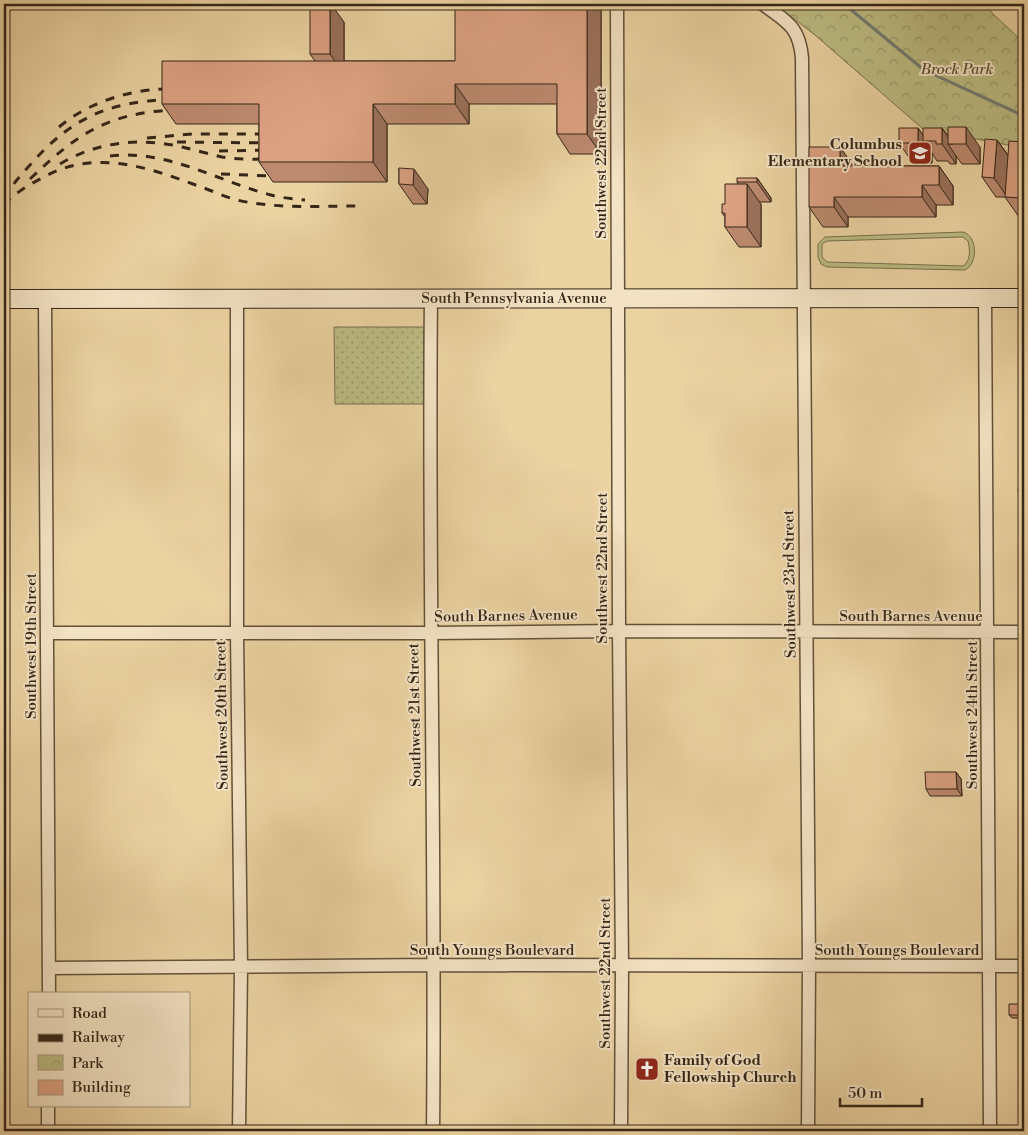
<svg xmlns="http://www.w3.org/2000/svg" width="1028" height="1135" viewBox="0 0 1028 1135" font-family="'Libre Bodoni',serif">
	<style>
		.grass { fill: url(#grass-dots); stroke: #78704e }
		.park { fill: url(#park-crowns); stroke: #78704e }
		.pitch { fill: #bcbb82; stroke: #78704e; fill-rule: evenodd }
		.lines { fill: none; stroke-linecap: round; stroke-linejoin: round }
		.stream { stroke: #737c74; stroke-width: 3 }
		.street-casing { stroke: #62513b; stroke-width: 15 }
		.secondary-casing { stroke: #342619; stroke-width: 20 }
		.street { stroke: #f3e2c3; stroke-width: 12 }
		.secondary { stroke: #f3e2c3; stroke-width: 18 }
		.rail { stroke: #342619; stroke-width: 3; stroke-dasharray: 9 9; stroke-linecap: butt }
		.wall { fill: #bd8a70; stroke: #342619 }
		.shaded-wall { fill: #9a715b; stroke: #342619 }
		.building { fill: #dca182; stroke: #342619 }
		.labels { text-anchor: middle; dominant-baseline: central; stroke-width: 4; stroke-linejoin: round; paint-order: stroke }
		.park-label { font-size: 15px; font-style: italic; fill: #564b33; stroke: #f3e2c3 }
		.poi-label { font-size: 15px; font-weight: bold; fill: #342619; stroke: #f3e2c3; text-anchor: end }
		.street-label { font-size: 15px; fill: #342619; stroke: #f3e2c3 }
	</style>
	<defs>
		<pattern id="grass-dots" width="8" height="8" patternUnits="userSpaceOnUse" patternTransform="scale(1.25)"><rect width="8" height="8" fill="#bcbb82"/><path d="M2 2h.1M6 6h.1" fill="none" stroke="#9a986a" stroke-width="1.8" stroke-linecap="round"/></pattern>
		<pattern id="park-crowns" width="20" height="18" patternUnits="userSpaceOnUse" patternTransform="scale(1.25)"><rect width="20" height="18" fill="#bcbb82"/><path d="M2 6a3 3 0 1 1 6 0M12 15a3 3 0 1 1 6 0" fill="none" stroke="#9a986a"/></pattern>
	</defs>
	<rect width="100%" height="100%" fill="#ecd3a2"/>
	<filter id="stains"><feTurbulence type="fractalNoise" baseFrequency=".004" numOctaves="4"/><feColorMatrix values="0 0 0 0 .2 0 0 0 0 .09 0 0 0 0 .02 0 0 0 .5 -.17"/></filter>
	<radialGradient id="worn" r=".72"><stop offset=".6" stop-color="#630" stop-opacity="0"/><stop offset="1" stop-color="#630" stop-opacity=".3"/></radialGradient>
	<path class="grass" d="M334 327H424V404H335Z"/>
	<path class="park" d="M775 4H985L993 14 1021 40 1024 41V148L923 129 815 35Z"/>
	<path class="pitch" d="M963 232C978 236 978 264 965 270L827 267 821 264 818 257V244L825 237ZM963 237 968 241C970 250 971 261 963 266L827 262 822 257V244L827 241Z"/>
	<g class="lines">
		<path class="stream" d="M844 4 924 70 1024 116"/>
		<g class="street-casing">
			<path id="street" d="M617 4 619 631 622 967 621 1131
				M763 4C786 22 799 25 802 58L809 965 808 1131
				M431 298C428 576 436 854 433 1131
				M985 298 990 1131
				M45 299 49 994
				M237 299V633L241 968 239 1131
				M47 633H431L619 631 1024 632
				M49 968 435 965 1024 966
				M48 1131V1106"/>
		</g>
		<g class="secondary-casing">
			<path id="secondary" d="M4 299 1024 298"/>
		</g>
		<use href="#street" class="street"/>
		<use href="#secondary" class="secondary"/>
		<path class="rail" d="M59 127C90 101 134 88 174 89
			M147 138 192 134H272
			M177 142 272 143
			M219 151 272 150
			M110 156C167 149 217 181 271 195 282 198 294 199 305 200
			M60 164C96 142 140 137 182 147 195 150 209 154 222 157 238 160 256 159 272 159
			M221 174 271 176
			M30 179C77 134 107 113 174 110
			M4 199C11 186 20 176 30 165 73 116 109 102 174 99
			M4 205C15 193 30 184 44 177 96 148 150 168 201 187 213 191 225 197 237 200 276 209 318 206 358 206"/>
	</g>
	<path class="wall" d="M601 4V154H570L557 134V104H469V124H387V182H273L259 162V124H176L162 104 315 61 310 54 344 22V61H455Z
		M918 128 923 135 942 128 948 136 980 147V164H962L956 156V164H950L948 161H937L932 153V163H913L899 143Z
		M997 140 1008 155 1024 142V217H1019L1005 197H996L982 177Z
		M840 147 853 166H939L953 186V205H936V217H848V227H823L809 207Z
		M399 168 428 189 427 204H413L399 184Z
		M757 178 771 198V202H759L761 204V247H739L725 227V217L722 213 725 204 738 184 737 182Z
		M1024 489V502H1022L1019 498Z
		M956 772 961 779 962 796H930L926 789Z
		M1023 1008V1018H1012L1009 1015Z"/>
	<path class="shaded-wall" d="M330 4H331L344 22V74L330 54Z
		M587 4H601V154L587 134Z
		M455 84 469 104V124L455 104Z
		M373 104 387 124V182L373 162Z
		M966 127 980 147V164L966 144Z
		M918 128 927 141H923L932 153V163L918 143Z
		M942 128 953 144H948L956 156V164L942 144Z
		M997 140 1011 160 1008 198 994 178Z
		M840 147 854 167 840 166Z
		M1024 155V204L1020 198Z
		M939 166 953 186V205L939 185Z
		M414 169 428 189 427 204 413 185Z
		M757 178 771 198V202L757 182Z
		M747 184 761 204V247L747 227Z
		M922 185 936 205V217L922 197Z
		M834 197 848 217V227L834 207Z
		M956 772 961 779 962 796 957 789Z
		M1021 1004 1023 1008V1018L1021 1015Z"/>
	<path class="building" d="M310 4H330V54H310Z
		M455 4H587V134H557V84H455V104H373V162H259V104H162V61H455Z
		M948 127H966V144H948Z
		M899 128H918V143H899Z
		M923 128H942V144H936V141H923Z
		M985 139 997 140 994 178 982 177Z
		M1009 141 1024 142V155L1020 198 1005 197Z
		M809 147H840V166H939V185H922V197H834V207H809Z
		M399 168 414 169 413 185 399 184Z
		M737 178H757V182H737Z
		M725 184H747V227H725V213H722V204H725Z
		M1018 489H1024V498H1019Z
		M925 772H956L957 789H926Z
		M1009 1004H1021V1015H1009Z"/>
	<defs>
		<g id="school-square" transform="scale(1.25)"><rect x="-9" y="-9" width="18" height="18" rx="4" fill="#8f2418" stroke="#f3e2c3"/><path d="M0-5L7-2L0 1L-7-2ZM-4 1L0 2.5L4 1V4Q0 6-4 4Z" fill="#fff"/></g>
		<g id="church-square" transform="scale(1.25)"><rect x="-9" y="-9" width="18" height="18" rx="4" fill="#8f2418" stroke="#f3e2c3"/><path d="M-1.2-6h2.4v3.5h3.3v2.4h-3.3V6h-2.4V-.1h-3.3v-2.4h3.3Z" fill="#fff"/></g>
	</defs>
	<g fill-rule="evenodd">
		<use href="#school-square" x="920" y="153"/>
		<use href="#church-square" x="647" y="1069"/>
	</g>
	<g class="labels">
		<g class="park-label">
			<text x="957" y="69">Brock Park</text>
		</g>
		<g class="poi-label">
			<text x="902" y="144">Columbus<tspan x="902" dy="17">Elementary School</tspan></text>
			<text x="664" y="1060" text-anchor="start">Family of God<tspan x="664" dy="17">Fellowship Church</tspan></text>
		</g>
		<g class="street-label">
			<text transform="translate(601 163) rotate(-90)">Southwest 22nd Street</text>
			<text x="514" y="298">South Pennsylvania Avenue</text>
			<text transform="translate(602 568) rotate(-90)">Southwest 22nd Street</text>
			<text transform="translate(790 584) rotate(-91)">Southwest 23rd Street</text>
			<text transform="translate(506 616) rotate(-1)">South Barnes Avenue</text>
			<text x="911" y="616">South Barnes Avenue</text>
			<text transform="translate(31 646) rotate(-90)">Southwest 19th Street</text>
			<text transform="translate(222 715) rotate(-91)">Southwest 20th Street</text>
			<text transform="translate(415 715) rotate(-91)">Southwest 21st Street</text>
			<text transform="translate(972 715) rotate(-90)">Southwest 24th Street</text>
			<text x="492" y="950">South Youngs Boulevard</text>
			<text x="897" y="950">South Youngs Boulevard</text>
			<text transform="translate(605 973) rotate(-90)">Southwest 22nd Street</text>
		</g>
	</g>
	<rect width="1028" height="1135" fill="none" stroke="#ecd3a2" stroke-width="20"/>
	<rect x="5" y="5" width="1018" height="1125" fill="none" stroke="#342619" stroke-width="2.5"/>
	<rect x="10" y="10" width="1008" height="1115" fill="none" stroke="#342619"/>
	<rect x="28" y="992" width="162" height="115" fill="#f3e2c3" stroke="#a7977f"/>
	<rect x="38" y="1009" width="25" height="8" fill="#f3e2c3" stroke="#a7977f"/>
	<text x="72" y="1018" font-size="15" fill="#342619">Road</text>
	<rect x="38" y="1034" width="25" height="8" fill="#342619" stroke="#a7977f"/>
	<text x="72" y="1042" font-size="15" fill="#342619">Railway</text>
	<rect x="38" y="1055" width="25" height="15" fill="url(#park-crowns)" stroke="#a7977f"/>
	<text x="72" y="1068" font-size="15" fill="#342619">Park</text>
	<rect x="38" y="1080" width="25" height="15" fill="#dca182" stroke="#a7977f"/>
	<text x="72" y="1092" font-size="15" fill="#342619">Building</text>
	<path d="M840 1098v8h82v-8" fill="none" stroke="#342619" stroke-width="2.5"/>
	<text x="848" y="1098" font-size="15" fill="#342619" stroke="#f3e2c3" stroke-width="4" paint-order="stroke">50 m</text>
	<rect width="100%" height="100%" filter="url(#stains)"/>
	<rect width="100%" height="100%" fill="url(#worn)"/>
</svg>
